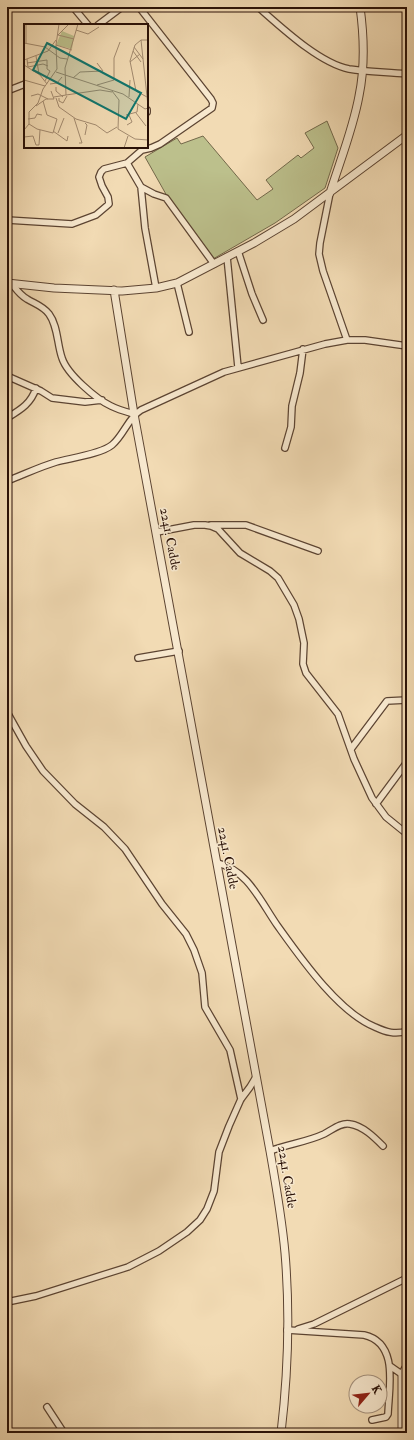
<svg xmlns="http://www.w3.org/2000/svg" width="414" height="1440" viewBox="0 0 414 1440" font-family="'IM FELL Double Pica',serif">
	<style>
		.green { fill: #bcc08c; stroke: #73684a }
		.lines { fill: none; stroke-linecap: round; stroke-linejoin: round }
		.minor-casing { stroke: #5c4432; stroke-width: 8 }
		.tertiary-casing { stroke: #5c4432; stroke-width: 9 }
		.minor { stroke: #f7e8ce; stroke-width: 5.5 }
		.tertiary { stroke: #f7e8ce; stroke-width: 7 }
		.labels { text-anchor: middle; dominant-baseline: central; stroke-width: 3; stroke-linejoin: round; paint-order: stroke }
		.street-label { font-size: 13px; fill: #2a1107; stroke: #f7e8ce }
		.inset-road { fill: none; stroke: #a28a6f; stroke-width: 1 }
		.view { fill: #0f766e; fill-opacity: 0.15; stroke: #0f766e; stroke-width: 2 }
		.inset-edge { fill: none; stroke: #2a1107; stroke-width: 2 }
	</style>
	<rect width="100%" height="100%" fill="#f2dbb4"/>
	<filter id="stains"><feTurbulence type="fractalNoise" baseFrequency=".005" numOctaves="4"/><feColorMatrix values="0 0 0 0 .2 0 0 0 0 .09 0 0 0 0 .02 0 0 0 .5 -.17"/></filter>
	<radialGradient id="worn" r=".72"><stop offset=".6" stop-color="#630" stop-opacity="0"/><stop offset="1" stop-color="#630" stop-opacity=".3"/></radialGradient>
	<path class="green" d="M327 121 338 148 325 188 275 223 213 259 167 196 145 157 177 138 181 144 203 136 257 200 273 189 266 180 298 155 301 158 314 148 305 133Z"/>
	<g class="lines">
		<g class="minor-casing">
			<path id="minor" d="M73 7 88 25
				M258 7C281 27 319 63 349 69 368 72 388 72 407 74
				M98 25 122 7
				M7 91 25 84
				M147 110V112
				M127 163 141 187 145 228 156 288
				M141 187 154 194 166 198 214 264
				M330 193 320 243 319 254 323 271 347 340
				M7 220 72 224 96 215 109 204 108 197 102 186 99 177 101 172 104 169 127 163 142 150 151 148 160 144 212 108 213 103 211 99 139 7
				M238 251 252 294 263 320
				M227 257 238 367
				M177 283 189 332
				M12 284C16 289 20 295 27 299 35 304 43 306 49 314 58 326 57 344 62 358 67 374 96 399 111 406 119 410 127 412 134 414
				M7 376 41 391 52 398 85 402 102 400
				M7 418C20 410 31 404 36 388
				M285 448 291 427 292 406 300 373 303 349
				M7 481C23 475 39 467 56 462 71 458 101 454 112 445 124 435 128 418 141 410L224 372 325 344 347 340H365L407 346
				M211 525H246L318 551
				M157 532 194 525H205L211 526 218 529 240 553 270 571 278 578 294 605 299 619 304 643 303 664 306 673 338 714 354 759 372 798 386 817 407 834
				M138 658 179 651
				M7 712 26 746 43 771 75 804 104 827 125 849 162 904 186 934 194 950 202 973 205 1007 230 1050 241 1099
				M351 749 387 701 407 700
				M376 804 407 762
				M217 863C247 869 261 902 277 925 300 957 338 1012 375 1027 386 1032 395 1035 407 1031
				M270 1151C288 1144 307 1142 324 1134 332 1130 341 1122 350 1124 363 1126 374 1137 383 1146
				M7 1302 36 1296 128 1267 159 1251 187 1232 200 1220 207 1209 214 1191 219 1152 229 1126 241 1099 250 1087 256 1077
				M298 1329 314 1324 407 1278
				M287 1330 364 1335C399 1343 389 1387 388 1414L386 1417 372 1420
				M390 1366 400 1373
				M47 1407 64 1433"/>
		</g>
		<g class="tertiary-casing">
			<path id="tertiary" d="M330 193C340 161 353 129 359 96 365 67 364 36 360 7
				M7 283 54 288 122 291 156 288 177 283 254 243 294 219 407 135
				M114 290 134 414 270 1151C276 1185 282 1219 285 1253 290 1312 288 1374 281 1433
				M402 1433V1374L407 1366"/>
		</g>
		<use href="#minor" class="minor"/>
		<use href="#tertiary" class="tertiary"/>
	</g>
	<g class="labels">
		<g class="street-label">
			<text transform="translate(170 539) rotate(79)">2241. Cadde</text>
			<text transform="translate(228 858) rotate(79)">2241. Cadde</text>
			<text transform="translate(287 1177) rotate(81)">2241. Cadde</text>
		</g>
	</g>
	<g transform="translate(24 24)">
		<rect width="124" height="124" fill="#f2dbb4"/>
		<path d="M38 7 50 12 48 25 32 21Z" fill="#bcc08c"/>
		<path class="inset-road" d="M54 0 41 44 42 71 76 66 88 68M52 6 64 10 75 3M34 11 50 15M34 11 45 0M117 16 124 82M0 19 21 23 36 34 43 35M2 20V0M32 21 48 26M110 23 119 35M109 27 117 38M12 32 15 50M3 35 4 43 19 40 24 42M0 36 24 27 32 16M106 38 116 30M3 39 23 36V45L26 47 21 57M0 41 16 51 23 60M32 48 99 70 121 85 124 84M49 54 56 48 79 47 73 39M0 56 21 62M26 60 33 59 38 53M73 61 90 56V34L96 18M32 63V67L39 73M88 67 95 76 94 105 111 115 124 116M7 72 14 70 24 75M30 73 42 71M105 73 106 56M123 73 112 67 106 37 111 21 117 16H124M32 74 35 83 52 95 72 101 83 109 93 103M35 74V77L39 79 43 72M12 82 22 75H30L27 67M112 89 122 102M102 91 113 88 114 80M50 94 58 119H55M4 95 11 94 13 90 18 91M61 99 63 101 61 111M5 100 13 105 29 109 33 95 23 91 19 77M103 101 108 98 105 91M0 106 5 100V88L14 79 19 65 33 45 32 21 35 0M29 107 43 117 44 112M34 109 40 94M0 113 9 112 12 121H15L16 106M100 124 104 112"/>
		<path class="view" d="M23 19 117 69 102 95 9 46Z"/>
		<rect width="124" height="124" class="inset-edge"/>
	</g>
	<rect width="414" height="1440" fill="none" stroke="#f2dbb4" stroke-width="24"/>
	<rect x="8" y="8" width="398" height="1424" fill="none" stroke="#2a1107" stroke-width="2"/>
	<rect x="12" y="12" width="390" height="1416" fill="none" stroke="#2a1107"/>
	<g transform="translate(368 1394) rotate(62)"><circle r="19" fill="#f7e8ce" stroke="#a5927e"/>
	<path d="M0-3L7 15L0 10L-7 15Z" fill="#8f2418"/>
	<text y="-6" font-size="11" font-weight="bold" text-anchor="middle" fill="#2a1107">K</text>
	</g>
	<rect width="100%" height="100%" filter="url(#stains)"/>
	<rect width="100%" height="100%" fill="url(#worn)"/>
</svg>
